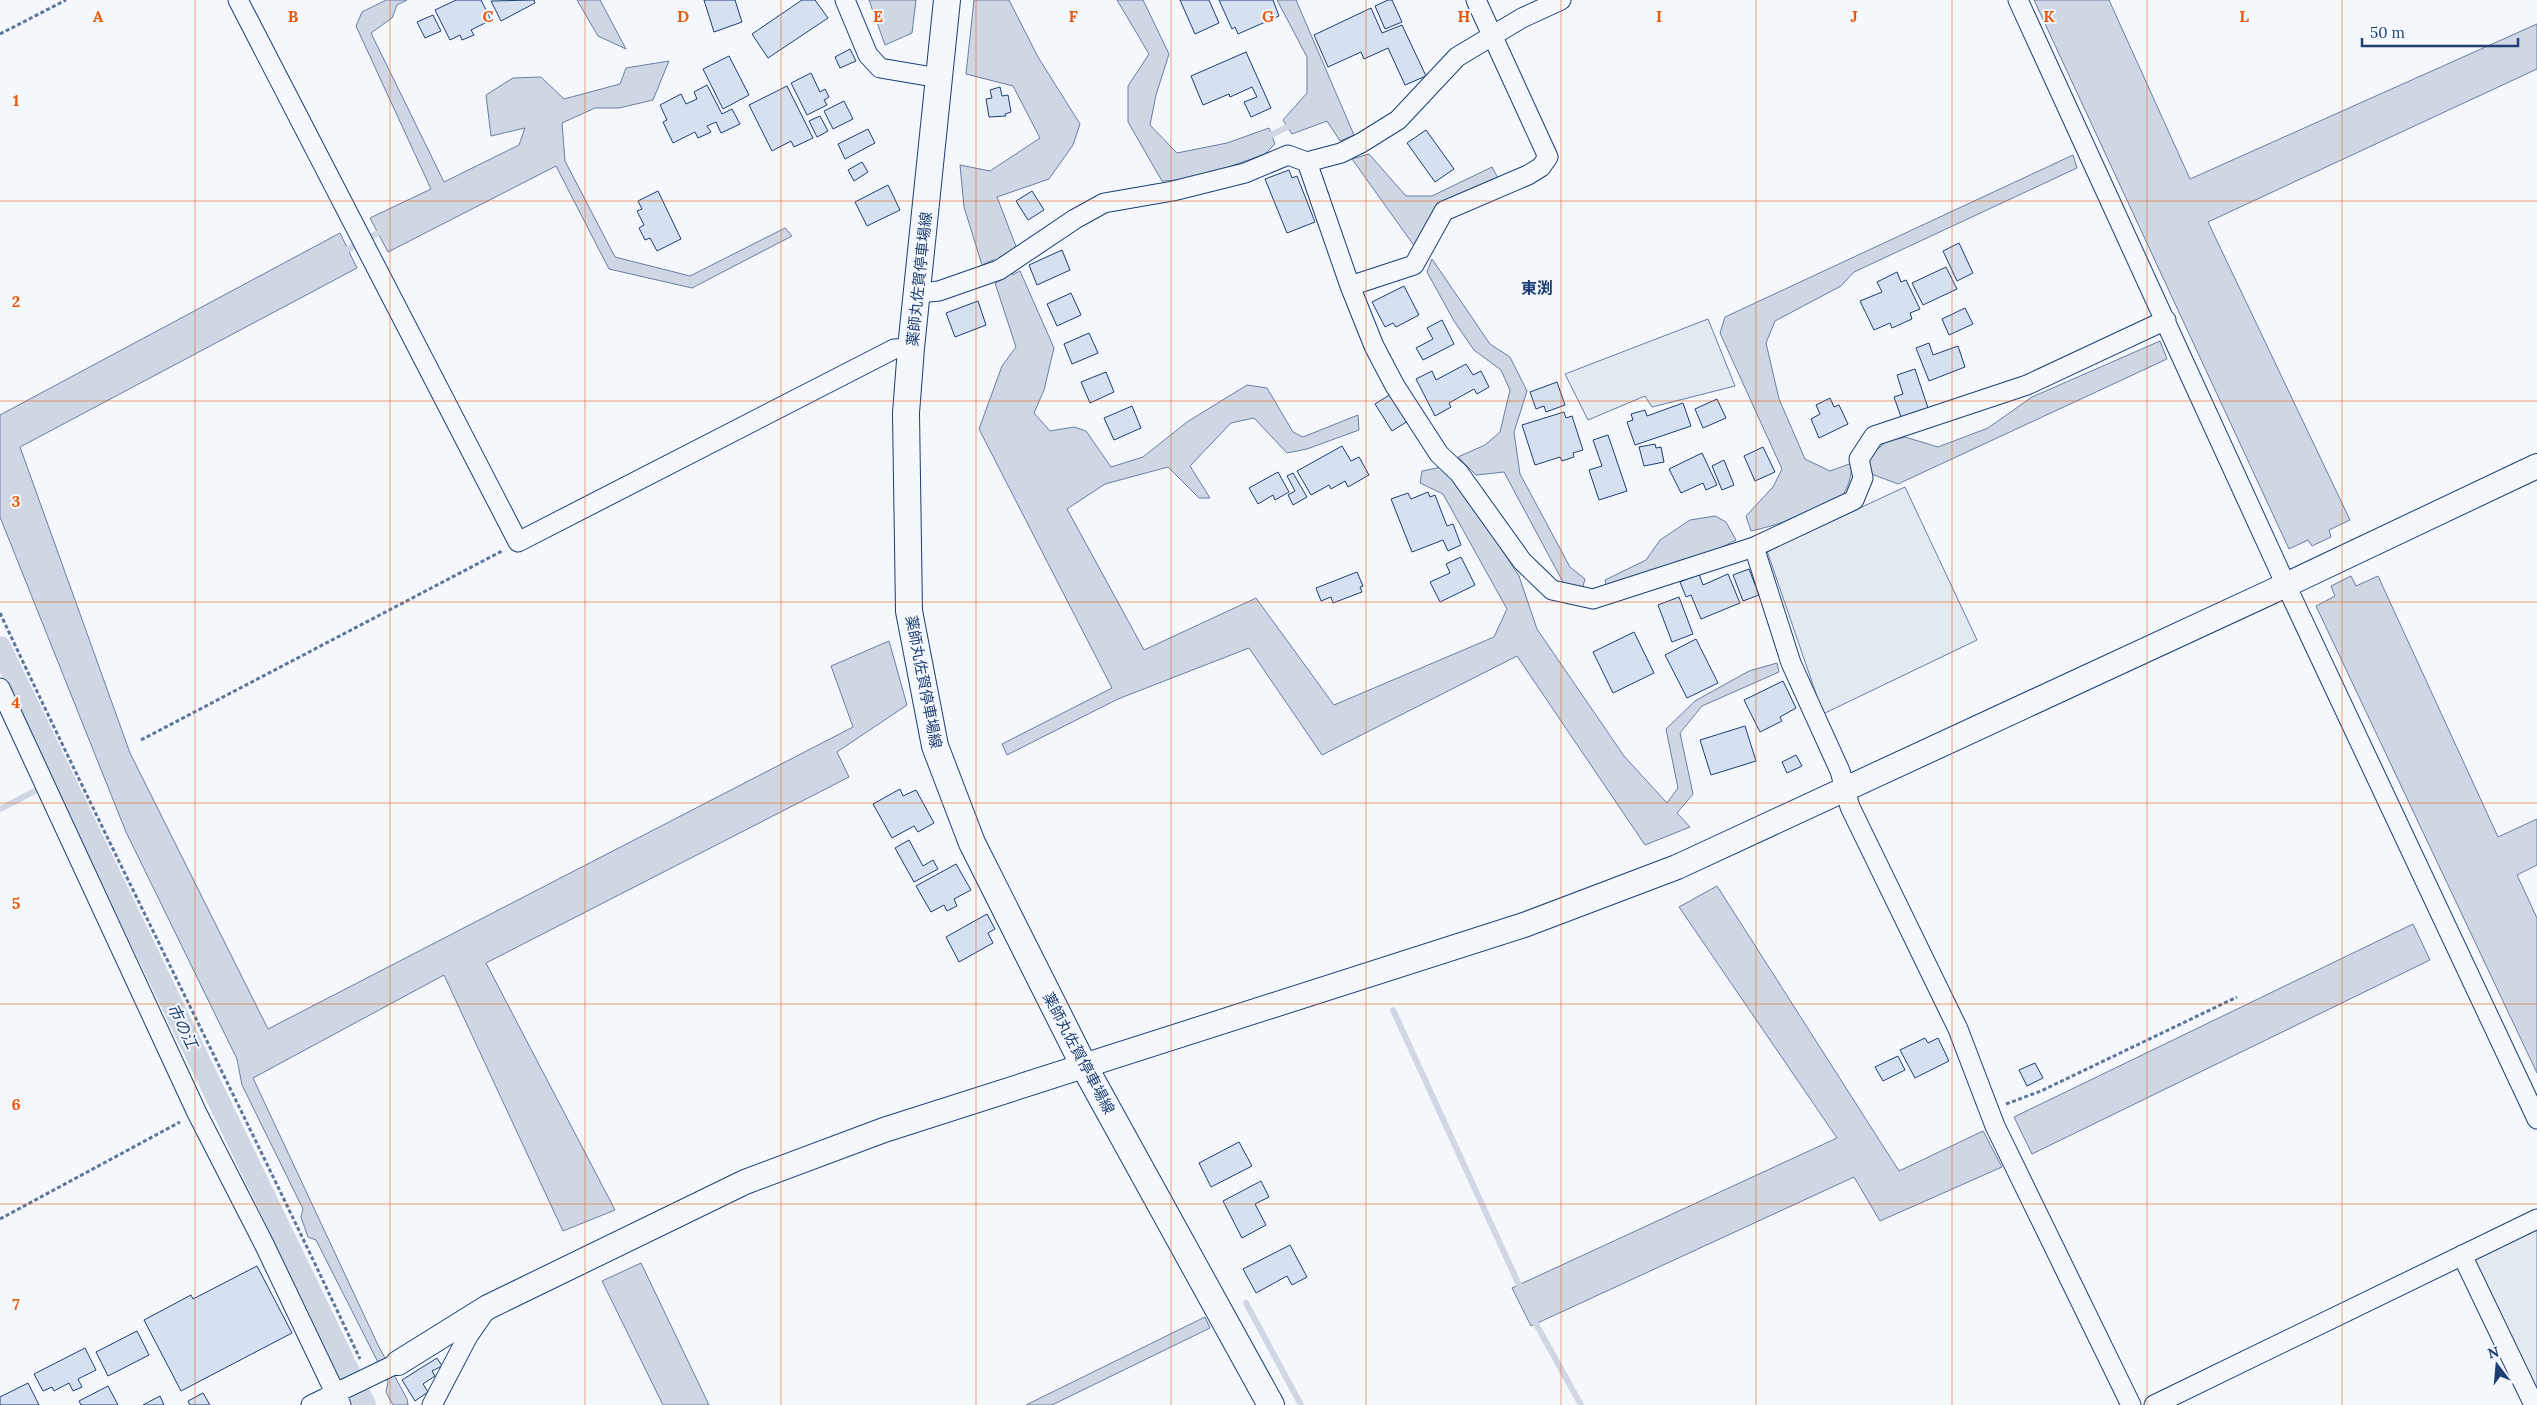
<svg xmlns="http://www.w3.org/2000/svg" width="2537" height="1405" viewBox="0 0 2537 1405" font-family="Lora,'Noto Sans JP',serif">
	<style>
		.green { fill: #e3e9f0; stroke: #687fa3 }
		.water { fill: #cfd7e4; stroke: #687fa3 }
		.lines { fill: none; stroke-linecap: round; stroke-linejoin: round }
		.stream { stroke: #cfd7e4; stroke-width: 6 }
		.canal { stroke: #cfd7e4; stroke-width: 22 }
		.building { fill: #d5e0f0; stroke: #1d3f73 }
		.minor-casing { stroke: #1d3f73; stroke-width: 21 }
		.tertiary-casing { stroke: #1d3f73; stroke-width: 26 }
		.secondary-casing { stroke: #1d3f73; stroke-width: 28 }
		.path { stroke: #5e769c; stroke-width: 3; stroke-dasharray: 4 2.5; stroke-linecap: butt }
		.minor { stroke: #f4f7fb; stroke-width: 19 }
		.tertiary { stroke: #f4f7fb; stroke-width: 24 }
		.secondary { stroke: #f4f7fb; stroke-width: 26 }
		.grid { fill: none; stroke: #e8590c; stroke-width: 1; stroke-opacity: 0.55 }
		.labels { text-anchor: middle; dominant-baseline: central; stroke-width: 4; stroke-linejoin: round; paint-order: stroke }
		.street-label { font-size: 15px; fill: #1d3f73; stroke: #f4f7fb }
		.neighbourhood-label { font-size: 16px; font-weight: bold; fill: #1d3f73; stroke: #f4f7fb }
		.water-label { font-size: 16px; font-style: italic; fill: #1d3f73; stroke: #f4f7fb }
		.grid-label { font-size: 16px; text-anchor: middle; font-weight: bold; fill: #e8590c; stroke: #f4f7fb; stroke-width: 4; stroke-linejoin: round; paint-order: stroke }
	</style>
	<rect width="100%" height="100%" fill="#f4f7fb"/>
	<path class="green" d="M1708 319 1735 386 1652 407 1645 396 1588 420 1565 374Z
		M1905 487 1977 640 1823 714 1767 551Z
		M2537 1228V1398L2470 1260Z"/>
	<path class="water" d="M386 0H407L397 5 392 18 371 33 444 182 519 145 525 128 491 136 486 95 513 78 541 77 564 99 620 84 626 68 669 61 653 100 619 108H595L562 123 565 161 615 257 690 276 785 228 792 236 692 288 609 269 556 166 388 252 370 218 431 189 356 26 362 12Z
		M577 0H600L626 49 598 36Z
		M869 0H916L912 33 885 45Z
		M974 0H1009L1038 57 1080 124 1073 145 1049 179 997 197 1017 249 982 265 964 207 960 165 990 171 1040 138 1013 86 966 74Z
		M1117 0H1143L1169 54 1156 95 1150 125 1177 153 1227 143 1269 128 1275 144 1265 154 1195 179 1162 181 1128 122V86L1149 54Z
		M1277 0H1296L1354 135 1340 141 1327 121 1292 134 1283 120 1307 93V57Z
		M2034 0H2109L2190 179 2537 24V69L2208 222 2350 520 2329 530 2331 537 2312 546 2308 540 2289 549Z
		M1369 154 1406 196H1432L1492 167 1498 178 1415 247 1352 159Z
		M2073 155 2077 168 1854 272 1841 286 1775 321 1766 343 1779 399 1805 459 1830 471 1852 463C1852 476 1847 493 1837 502 1827 510 1766 528 1751 531L1746 516 1773 487 1782 469 1720 333 1725 317Z
		M340 233 357 268 20 447 130 753 268 1029 853 727 831 666 889 641 907 705 837 752 849 777 486 963 615 1210 563 1231 444 975 253 1078 378 1345 407 1399 408 1405H393L386 1392 388 1382 316 1240 308 1237 301 1217 303 1209 242 1085 237 1059 126 832 0 517V415Z
		M1432 259 1490 344 1510 357 1527 391 1514 432 1520 474 1570 567 1585 579 1582 590 1564 584 1504 472 1476 475 1458 457 1485 445 1500 432 1510 390 1501 370 1474 350 1454 321 1427 272Z
		M1020 271 1054 348 1044 390 1034 413 1050 431 1074 427 1086 431 1111 467 1143 457 1187 422 1247 385 1267 388 1293 432 1303 437 1358 415 1359 430 1307 449 1287 453 1254 418 1231 423 1190 466 1210 498H1199L1168 467 1105 484 1067 509 1144 650 1256 598 1334 705 1494 637 1507 609 1443 494 1420 483 1422 471 1442 467 1461 488 1519 576 1537 629 1624 756 1667 803 1678 788 1666 729 1695 701 1749 671 1777 663 1779 672 1702 706 1680 733 1693 794 1677 813 1690 827 1645 845 1517 656 1322 755 1249 648 1118 699 1007 755 1002 744 1112 688 979 429 1002 366 1016 347 995 283Z
		M2160 341 2167 359 1898 484 1866 472 1864 460 1886 442 1905 437 1938 447 1988 428 2032 397Z
		M1715 516 1726 522 1736 540 1681 568 1606 585 1605 580 1646 560 1660 540 1690 520Z
		M2351 576 2356 586 2378 576 2498 837 2537 819V865L2517 875 2537 918V1073L2316 606 2335 596 2331 586Z
		M1717 886 1899 1171 1983 1131 2002 1167 1880 1221 1854 1177 1531 1326 1512 1288 1837 1138 1679 907Z
		M2413 924 2430 960 2032 1154 2014 1117Z
		M641 1263 709 1405H663L602 1281Z
		M1205 1317 1210 1328 1052 1405H1026Z"/>
	<g class="lines">
		<path class="stream" d="M1271 135 1287 127
			M348 249 378 233
			M998 259 1009 276
			M0 809 35 791
			M1393 1010 1519 1285
			M1246 1303 1301 1405
			M1536 1324 1581 1405"/>
		<path class="canal" d="M0 647 365 1405"/>
	</g>
	<path class="building" d="M456 0H481L491 20 471 30 474 35 462 40 460 35 450 40 435 10Z
		M534 0 535 3 501 21 491 1Z
		M704 0H735L742 22 714 32Z
		M802 0H815L828 18 768 58 752 34Z
		M1180 0H1209L1219 23 1195 34Z
		M1219 0H1273L1279 16 1238 34 1235 27 1232 29Z
		M1388 0H1392L1402 22 1385 29 1375 6Z
		M1371 8 1382 33 1402 25 1426 76 1405 85 1388 48 1364 59 1361 52 1328 67 1314 35Z
		M433 15 441 31 425 38 417 22Z
		M850 49 856 61 840 68 835 57Z
		M1246 52 1271 108 1251 117 1244 102 1257 97 1252 87 1230 97 1229 94 1203 105 1191 76Z
		M729 56 749 95 723 109 703 69Z
		M811 73 820 92 825 89 829 97 824 100 827 105 807 115 791 83Z
		M707 85 722 114 732 109 740 124 721 133 716 122 707 126 711 132 698 138 695 132 673 143 663 122 667 120 660 105 681 94 686 104 697 99 694 92Z
		M787 86 813 138 794 147 791 141 772 151 749 105Z
		M1000 87 1002 96 1008 95 1011 112 1005 114 1006 116 989 117 986 99 992 98 990 90Z
		M844 101 853 119 833 129 824 111Z
		M820 116 828 131 817 137 809 121Z
		M868 129 875 143 845 159 838 144Z
		M1426 130 1454 169 1435 182 1407 143Z
		M862 162 868 172 854 181 848 170Z
		M1289 170 1292 178 1297 176 1315 222 1287 233 1265 179Z
		M888 185 900 210 867 226 855 202Z
		M658 191 681 239 657 251 650 238 645 240 639 228 644 225 637 211 642 209 638 201Z
		M1032 191 1044 210 1028 220 1016 201Z
		M1959 243 1973 273 1957 281 1943 251Z
		M1062 250 1070 270 1037 285 1029 265Z
		M1946 267 1957 289 1923 305 1912 283Z
		M1897 272 1901 282 1906 280 1920 309 1910 313 1912 319 1892 328 1890 323 1874 330 1860 301 1882 292 1877 282Z
		M1404 286 1419 315 1396 327 1393 323 1385 327 1372 302Z
		M1071 293 1081 315 1057 326 1047 304Z
		M978 301 986 325 955 337 946 313Z
		M1965 308 1973 324 1949 335 1942 319Z
		M1442 320 1454 344 1423 360 1416 348 1433 339 1427 328Z
		M1089 333 1098 353 1072 364 1064 344Z
		M1929 343 1933 355 1958 346 1965 367 1929 381 1916 348Z
		M1466 364 1473 375 1481 371 1489 387 1477 394 1474 389 1449 403 1451 407 1435 416 1416 379 1432 371 1436 380Z
		M1915 369 1928 408 1901 417 1894 397 1903 394 1897 375Z
		M1106 372 1114 392 1090 403 1081 382Z
		M1557 382 1565 405 1546 412 1544 406 1536 409 1530 392Z
		M1391 394 1408 421 1392 431 1375 404Z
		M1830 398 1834 407 1839 405 1848 424 1819 438 1811 419 1820 414 1816 405Z
		M1717 399 1726 418 1703 428 1695 409Z
		M1683 403 1691 426 1635 445 1627 422 1633 420 1631 414 1645 410 1647 416Z
		M1132 406 1141 428 1114 440 1104 418Z
		M1564 412 1566 418 1572 416 1583 450 1573 453 1574 457 1562 461 1560 457 1535 465 1522 425Z
		M1608 435 1627 491 1599 500 1589 470 1602 466 1593 440Z
		M1655 444 1656 448 1661 447 1664 462 1644 466 1639 447Z
		M1342 446 1351 461 1359 457 1369 475 1348 487 1345 481 1331 489 1329 485 1311 495 1297 471Z
		M1763 447 1775 472 1755 481 1744 456Z
		M1702 453 1717 485 1706 490 1703 483 1681 493 1669 469Z
		M1724 460 1734 485 1722 490 1712 466Z
		M1278 472 1289 492 1275 500 1273 495 1258 504 1249 488Z
		M1293 473 1307 497 1293 505 1288 495 1295 491 1287 476Z
		M1428 492 1430 497 1435 495 1447 526 1453 524 1461 545 1448 551 1443 540 1412 552 1391 499 1408 493 1411 499Z
		M1461 557 1475 585 1440 602 1430 582 1450 573 1446 564Z
		M1749 569 1759 595 1743 601 1733 575Z
		M1357 572 1363 586 1360 587 1362 592 1333 603 1331 597 1321 601 1316 588Z
		M1699 574 1703 585 1728 574 1740 603 1701 619 1691 595 1686 597 1680 582Z
		M1679 597 1693 634 1672 642 1658 605Z
		M1634 632 1654 673 1613 693 1593 652Z
		M1696 639 1718 683 1687 698 1665 655Z
		M1783 681 1796 708 1780 717 1782 721 1760 732 1744 700Z
		M1745 726 1756 761 1711 775 1700 740Z
		M1796 755 1802 766 1787 773 1782 762Z
		M900 789 903 796 916 790 934 823 918 832 914 826 892 838 873 804Z
		M909 840 923 866 933 860 938 869 914 882 895 848Z
		M956 864 971 890 954 899 957 906 947 911 944 905 931 912 916 886Z
		M987 914 995 929 988 933 993 943 959 962 946 937Z
		M1925 1038 1928 1043 1938 1038 1949 1061 1915 1078 1900 1050Z
		M1898 1056 1905 1070 1883 1081 1875 1067Z
		M2035 1063 2043 1078 2027 1086 2019 1070Z
		M1239 1142 1252 1166 1211 1187 1199 1163Z
		M1261 1181 1269 1197 1255 1204 1266 1225 1242 1238 1223 1201Z
		M1290 1245 1307 1277 1292 1285 1287 1276 1256 1293 1243 1269Z
		M257 1266 292 1333 181 1391 144 1320 191 1295 193 1299Z
		M137 1331 149 1355 108 1376 96 1352Z
		M85 1348 96 1370 78 1379 82 1387 73 1391 69 1383 54 1391 52 1387 43 1391 34 1374Z
		M437 1358 442 1366 432 1371 435 1376 423 1384 428 1392 415 1401 402 1380Z
		M28 1383 39 1405H0V1397Z
		M108 1386 118 1405H81L79 1401Z
		M203 1393 210 1405H190L188 1401Z
		M160 1396 164 1405H143Z"/>
	<g class="lines">
		<g class="minor-casing">
			<path id="minor" d="M238 0 518 542 894 349 911 348
				M845 0 868 55 880 68 939 78
				M2018 0 2286 585 2537 1119
				M1307 162 1350 286 1374 346 1395 386 1439 454 1459 473 1522 561 1552 590 1593 599 1754 547 1854 500 1863 478 1859 459 1874 436 2027 385 2166 320
				M1350 286 1414 265 1444 211 1528 175 1541 167 1548 157 1476 0
				M918 293 939 291 999 270 1075 219 1104 203 1173 191 1245 173 1288 155 1307 162 1341 153 1361 143 1398 120 1457 57 1522 18 1561 0
				M1754 547 1791 663 1840 771 1850 807 1958 1029 1995 1126 2131 1405
				M0 688 197 1113 264 1244 341 1405
				M2462 1255 2534 1405
				M311 1405 398 1363
				M432 1405 468 1336 486 1310
				M2154 1405 2537 1219"/>
		</g>
		<g class="tertiary-casing">
			<path id="tertiary" d="M398 1363 488 1307 745 1182 884 1130 1524 925 1677 867 2286 585 2537 466"/>
		</g>
		<g class="secondary-casing">
			<path id="secondary" d="M947 0 911 348 906 413 909 611 935 746 972 843 1084 1066 1271 1405"/>
		</g>
		<path class="path" d="M0 34 66 0
			M0 613C117 863 243 1109 360 1359
			M141 740 502 551
			M2006 1104 2041 1091 2237 997
			M0 1219 180 1122"/>
		<use href="#minor" class="minor"/>
		<use href="#tertiary" class="tertiary"/>
		<use href="#secondary" class="secondary"/>
	</g>
	<path class="grid" d="M195 0V1405M390 0V1405M585 0V1405M781 0V1405M976 0V1405M1171 0V1405M1366 0V1405M1561 0V1405M1756 0V1405M1952 0V1405M2147 0V1405M2342 0V1405M0 201H2537M0 401H2537M0 602H2537M0 803H2537M0 1004H2537M0 1204H2537"/>
	<g class="labels">
		<g class="street-label">
			<text transform="translate(919 279) rotate(-84)">薬師丸佐賀停車場線</text>
			<text transform="translate(924 682) rotate(79)">薬師丸佐賀停車場線</text>
			<text transform="translate(1079 1053) rotate(62)">薬師丸佐賀停車場線</text>
		</g>
		<g class="neighbourhood-label">
			<text x="1537" y="288">東渕</text>
		</g>
		<g class="water-label">
			<text transform="translate(183 1026) rotate(64)">市の江</text>
		</g>
	</g>
	<g class="grid-label">
		<text x="98" y="22">A</text>
		<text x="293" y="22">B</text>
		<text x="488" y="22">C</text>
		<text x="683" y="22">D</text>
		<text x="878" y="22">E</text>
		<text x="1073" y="22">F</text>
		<text x="1268" y="22">G</text>
		<text x="1464" y="22">H</text>
		<text x="1659" y="22">I</text>
		<text x="1854" y="22">J</text>
		<text x="2049" y="22">K</text>
		<text x="2244" y="22">L</text>
		<text x="16" y="106">1</text>
		<text x="16" y="307">2</text>
		<text x="16" y="507">3</text>
		<text x="16" y="708">4</text>
		<text x="16" y="909">5</text>
		<text x="16" y="1110">6</text>
		<text x="16" y="1310">7</text>
	</g>
	<g transform="translate(2497 1365) rotate(344)" stroke="#f4f7fb" stroke-width="4" paint-order="stroke">
	<path d="M0-4L9 19L0 12L-9 19Z" fill="#1d3f73"/>
	<text y="-8" font-size="14" font-weight="bold" text-anchor="middle" fill="#1d3f73">N</text>
	</g>
	<path d="M2362 38v8h156v-8" fill="none" stroke="#1d3f73" stroke-width="2.5"/>
	<text x="2370" y="38" font-size="15" fill="#1d3f73" stroke="#f4f7fb" stroke-width="4" paint-order="stroke">50 m</text>
</svg>
